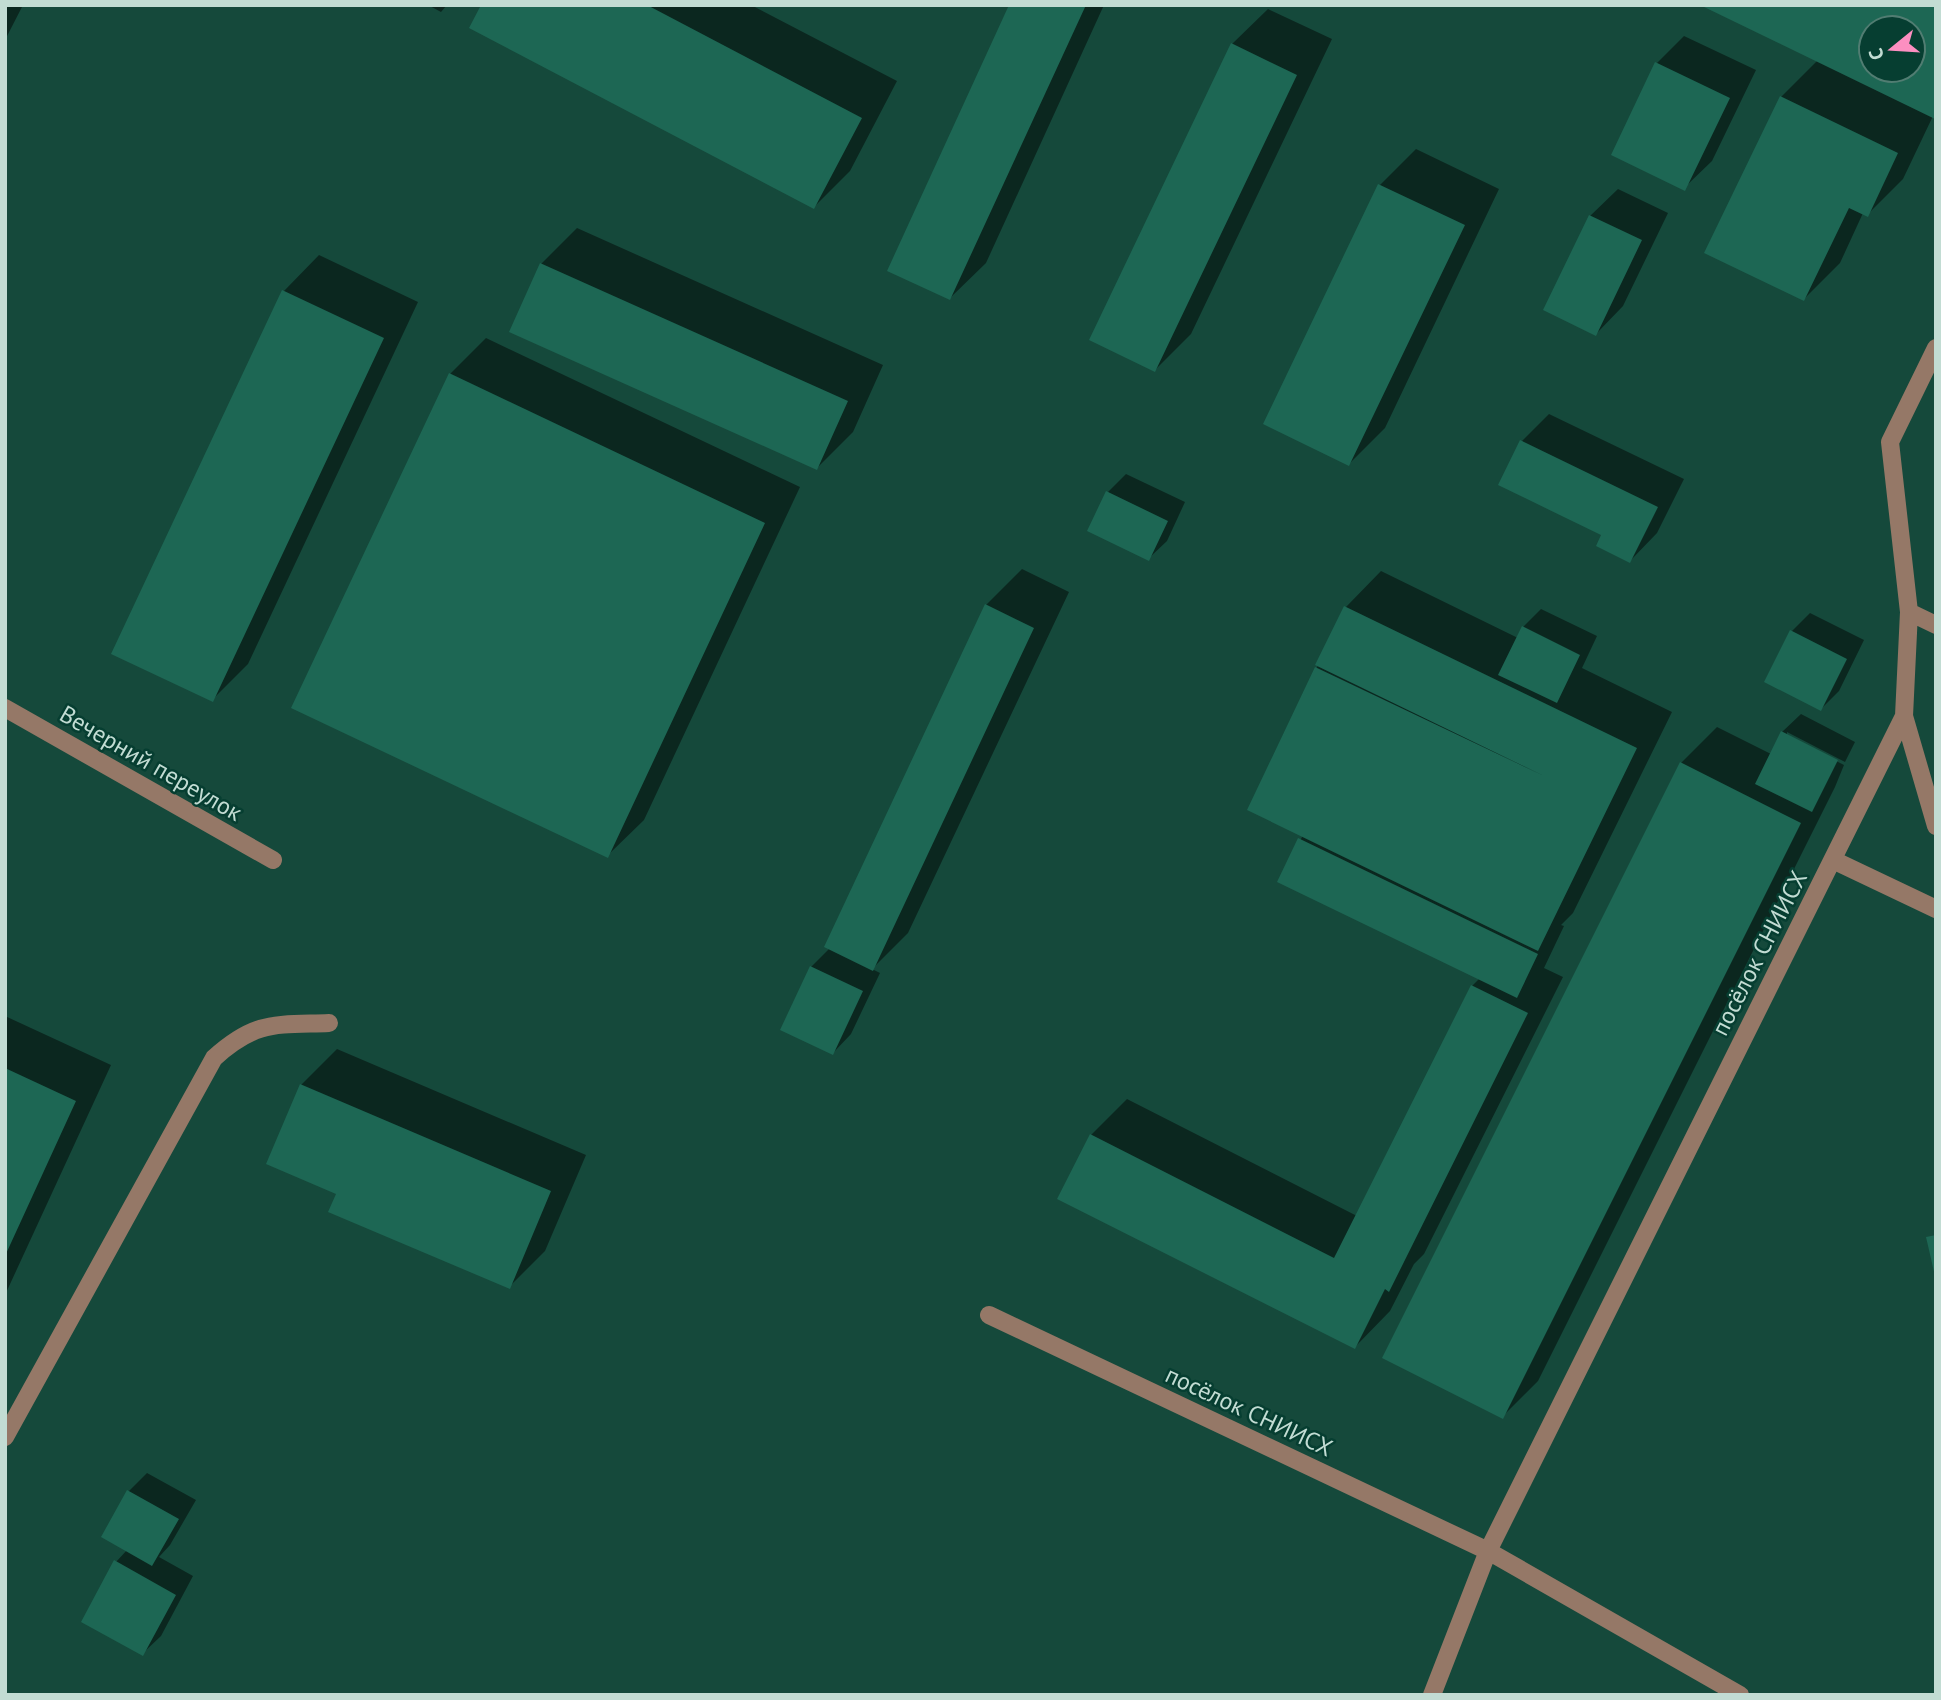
<svg xmlns="http://www.w3.org/2000/svg" width="1941" height="1700" viewBox="0 0 1941 1700" font-family="'PT Sans',sans-serif">
	<style>
		.shadow { fill: #0007; fill-rule: evenodd }
		.building { fill: #1d6754; fill-rule: evenodd }
		.lines { fill: none; stroke-linecap: round; stroke-linejoin: round }
		.minor { stroke: #957867; stroke-width: 18 }
		.labels { text-anchor: middle; dominant-baseline: central; stroke-width: 5; stroke-linejoin: round; paint-order: stroke }
		.street-label { font-size: 24px; fill: #c2dcd3; stroke: #063e31 }
	</style>
	<rect width="100%" height="100%" fill="#15493b"/>
	<path class="shadow" d="M5 5H23L5 40Z
		M428 5H447L441 12Z
		M483 5H751L897 81 850 171 814 207Z
		M1011 5H1104L986 263 950 298Z
		M1704 5H1936L1933 116 1903 179 1867 215 1863 213 1840 263 1804 299 1781 97 1818 60ZM1871 28H1913V70H1871Z
		M1268 9 1332 39 1191 334 1155 370 1232 44Z
		M1684 36 1756 70 1712 161 1684 188 1657 63Z
		M1416 149 1499 189 1385 428 1349 464 1266 424 1380 185Z
		M1618 189 1668 213 1623 306 1596 334 1590 216Z
		M577 228 883 365 853 432 817 468 541 264Z
		M319 255 418 302 248 664 212 700 113 653 284 291Z
		M486 338 800 487 644 820 608 855 450 374Z
		M1549 414 1684 479 1657 533 1630 561 1522 441Z
		M1126 474 1185 502 1167 541 1148 559 1108 492Z
		M1022 569 1069 592 908 933 872 969 880 973 851 1034 833 1053 811 967 830 948 986 605Z
		M1381 571 1518 638 1523 627 1541 609 1597 636 1582 668 1672 712 1573 913 1561 925 1564 926 1544 968 1563 977 1424 1254 1414 1264 1390 1311 1355 1347 1091 1135 1127 1099 1357 1216 1472 986 1480 978 1280 881 1303 835 1249 809 1346 607Z
		M1810 613 1864 640 1839 691 1821 709 1766 682 1792 631Z
		M1801 714 1855 742 1845 762 1787 732V736L1844 765 1835 787 1538 1381 1502 1417 1681 763 1717 727 1771 754 1782 732Z
		M5 1016 111 1065 5 1295Z
		M337 1049 586 1155 545 1251 509 1287 338 1193 301 1085Z
		M147 1473 196 1500 170 1545 159 1557 193 1576 161 1636 142 1654 116 1562 127 1550 129 1491Z"/>
	<path class="building" d="M481 5H647L862 118 814 209 469 28Z
		M1009 5H1086L950 300 887 271Z
		M1700 5H1936V117L1935 119ZM1871 28H1913V70H1871Z
		M1231 43 1297 75 1155 372 1089 340Z
		M1655 62 1730 98 1685 191 1611 155Z
		M1780 96 1898 153 1868 217 1849 208 1804 301 1704 253Z
		M1378 184 1465 225 1349 466 1263 424Z
		M1589 215 1642 240 1596 336 1543 310Z
		M540 263 848 401 817 470 509 332Z
		M282 290 384 338 213 702 111 654Z
		M449 373 765 523 608 858 291 708Z
		M1520 440 1658 507 1630 563 1596 546 1601 535 1498 485Z
		M1106 491 1168 521 1149 561 1087 531Z
		M985 604 1034 628 873 971 824 947Z
		M1344 606 1637 748 1538 951 1247 810 1315 667 1544 776 1315 665Z
		M1522 626 1580 655 1557 703 1498 675Z
		M1790 630 1847 659 1821 711 1764 682Z
		M1781 731 1838 760 1812 812 1755 784Z
		M1680 762 1801 823 1503 1419 1382 1358Z
		M1298 838 1538 954 1517 998 1277 882Z
		M810 966 863 991 833 1055 780 1030Z
		M1471 985 1528 1013 1389 1292 1385 1289 1355 1349 1057 1199 1090 1134 1334 1258Z
		M5 1068 76 1101 5 1256Z
		M300 1084 551 1191 510 1289 328 1212 336 1194 266 1164Z
		M1936 1235V1276H1935L1926 1237Z
		M127 1490 179 1519 152 1566 101 1537Z
		M114 1560 176 1595 143 1656 81 1622Z"/>
	<g class="lines">
		<path class="minor" d="M1909 612 1936 625
			M5 708 273 860
			M1904 716 1936 826
			M1833 860 1936 909
			M989 1315 1488 1551 1740 1695
			M5 1437 214 1058C256 1020 276 1025 329 1023
			M1432 1695 1488 1551 1904 716 1909 612 1890 442 1936 348"/>
	</g>
	<g class="labels">
		<g class="street-label">
			<text transform="translate(151 763) rotate(30)">Вечерний переулок</text>
			<text transform="translate(1759 953) rotate(-63)">посёлок СНИИСХ</text>
			<text transform="translate(1249 1411) rotate(25)">посёлок СНИИСХ</text>
		</g>
	</g>
	<rect width="1941" height="1700" fill="none" stroke="#c2dcd3" stroke-width="14"/>
	<g transform="translate(1892 49) rotate(252)"><circle r="33" fill="#063e31" stroke="#517d72" stroke-width="2"/>
	<path d="M0-5L12 26L0 18L-12 26Z" fill="#fc8fc1"/>
	<text y="-10" font-size="19" font-weight="bold" text-anchor="middle" fill="#c2dcd3">С</text>
	</g>
</svg>
